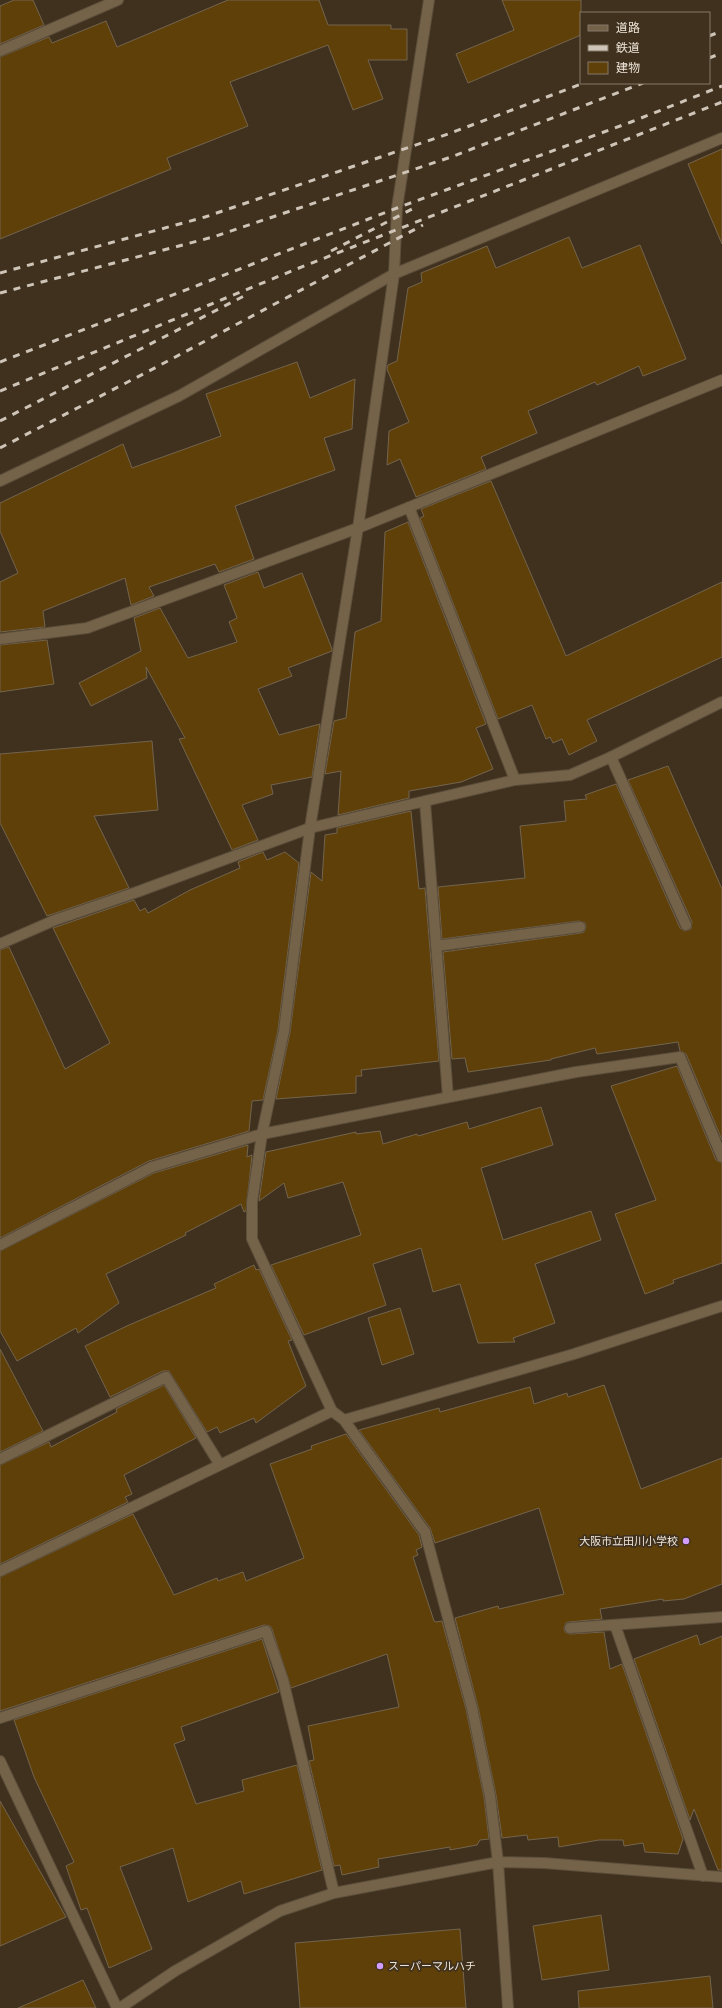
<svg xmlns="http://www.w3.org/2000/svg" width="722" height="2008" viewBox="0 0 722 2008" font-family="'PT Sans Narrow','Noto Sans JP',sans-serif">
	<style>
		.building { fill: #604009; stroke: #73644e }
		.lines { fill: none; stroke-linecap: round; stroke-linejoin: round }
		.service-casing { stroke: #5b4e3b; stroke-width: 12 }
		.minor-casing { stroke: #5b4e3b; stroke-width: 12 }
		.service { stroke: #756349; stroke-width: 10 }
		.minor { stroke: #756349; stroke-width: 10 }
		.rail { stroke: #cec4b7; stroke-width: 3; stroke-dasharray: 7 7; stroke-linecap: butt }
		.poi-dot { fill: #d19dfe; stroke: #3f311d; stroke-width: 1.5 }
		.labels { text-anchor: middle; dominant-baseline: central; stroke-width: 3.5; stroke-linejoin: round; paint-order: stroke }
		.poi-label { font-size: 11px; fill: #eee5d9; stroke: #3f311d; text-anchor: end }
	</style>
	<rect width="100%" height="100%" fill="#3f311d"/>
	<path class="building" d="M14 0H33L44 25 0 44V6Z
		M228 0H319L328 25H391V29H407V60H368L383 99 353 110 328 45 230 82 248 126 167 158 171 169 0 239V57L49 37 52 43 106 21 117 47Z
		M502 0H581V35L468 83 456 54 514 30Z
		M722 149V244L688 164Z
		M569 237 582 268 640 245 686 359 643 376 639 366 597 385 595 382 528 411 537 433 481 457 486 469 416 497 400 459 387 465 389 431 409 422 387 369 388 365 397 361 408 288 422 282 421 273 487 246 496 268Z
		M297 362 310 398 355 379 352 429 324 438 335 470 235 506 254 559 219 572 215 564 149 587 154 596 131 605 125 578 43 611 45 627 0 632V582L18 573 0 531V503L123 444 132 468 221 436 206 394Z
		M491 481 566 656 722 582V657L587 720 597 741 569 755 562 739 553 743 550 737 546 739 532 705 498 719 420 518 424 516 421 509Z
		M408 522 486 724 476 728 493 769 461 782 409 791V798L338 815 341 771 325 774 334 721 346 718 355 632 381 621 385 532Z
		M258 572 264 588 302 573 332 649V651L288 668 292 676 258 689 279 735 320 724 312 777 271 785 273 794 242 805 258 840 232 850 179 739 185 738 146 667 147 678 91 706 79 683 141 651 134 618 160 608 188 658 237 642 229 622 237 618 224 585Z
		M47 640 54 684 0 692V645Z
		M152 741 158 810 94 816 129 888 47 916 0 823V754Z
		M668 766 722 889V1140L686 1054 680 1051 678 1042 597 1054 595 1048 551 1059V1060L468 1072 465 1058 452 1059 443 952 581 933 584 932 586 927 585 923 579 921 442 939 438 887 525 878 520 826 566 821 564 801 587 799 585 795 616 784 680 928 685 931 691 929 692 922 628 780Z
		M411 811 419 889 425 888 439 1061 361 1070 362 1076H356V1093L276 1099 290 1032 311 872 322 881 325 835 337 833V828Z
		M263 852 267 860 285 852 299 863 278 1030 263 1100 252 1101 249 1131 149 1161 0 1238V950L9 947 65 1069 110 1043 53 928 134 900 140 911 145 908 148 913 190 890 240 868 238 862Z
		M677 1066 716 1160 722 1163V1263L673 1280 674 1283 645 1294 615 1214 656 1200 611 1086Z
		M541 1107 553 1145 481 1168 503 1240 591 1211 601 1240 535 1264 555 1323 513 1338 515 1342 478 1343 460 1284 433 1292 421 1248 373 1264 386 1305 304 1335 271 1265 361 1235 343 1182 288 1198 284 1183 259 1201 266 1152 356 1132V1134L380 1131 383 1144 417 1134 418 1136 467 1122 469 1129Z
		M248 1145 247 1157 252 1155 246 1211 244 1212 241 1204 185 1233 186 1235 106 1274 119 1303 78 1333 76 1328 17 1361 0 1331V1251L154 1173Z
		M254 1265 256 1270 259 1269 292 1340 288 1341 306 1386 256 1423 254 1418 220 1433 217 1427 207 1432 169 1371H163L110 1397 85 1346 129 1325 216 1288 214 1284Z
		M400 1308 414 1354 382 1365 368 1318Z
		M0 1349 43 1431 0 1452Z
		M164 1385 196 1438 124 1475 132 1494 125 1497 128 1502 0 1564V1465L49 1442 51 1447 117 1412 116 1409Z
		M604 1385 641 1489 722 1458V1584L684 1599 663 1601V1599L600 1609 602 1619 569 1622 566 1623 564 1628 565 1632 570 1634 604 1632 610 1669 622 1664 683 1839 678 1854 645 1852 643 1843 624 1846 623 1840H599L559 1847 558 1837 528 1840 527 1835 502 1838 496 1795 478 1707 455 1618 498 1606 499 1609 564 1594 539 1508 435 1543 430 1528 359 1430 439 1408 440 1412 530 1387 534 1404 567 1393 568 1397Z
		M346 1434 419 1535 422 1547 416 1550 418 1555 413 1557 434 1621 436 1622 442 1621 466 1709 484 1797 489 1839 480 1840 477 1845 450 1850V1847L378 1859 379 1867 342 1875 340 1865 334 1866 309 1761 314 1760 308 1726 399 1707 387 1654 291 1688 272 1629 270 1626 264 1625 0 1711V1577L133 1514 174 1595 217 1578 218 1581 243 1572 246 1581 304 1558 270 1464 312 1449 311 1446Z
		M697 1635 700 1645 722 1636V1870H718L694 1809 690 1820 634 1659Z
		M262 1639 279 1692 181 1727 185 1740 174 1744 196 1804 244 1791 242 1780 297 1765 322 1870 244 1894 241 1881 188 1902 173 1848 120 1867 152 1949 109 1968 87 1908 81 1910 66 1866 74 1862 34 1777 14 1720Z
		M0 1801 66 1917 0 1946Z
		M601 1915 609 1970 542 1980 533 1926Z
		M460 1929 466 2008H300L295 1943Z
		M710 1976 713 2008H579L578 1991Z
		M83 1980 96 2008H18Z"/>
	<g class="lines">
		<g class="service-casing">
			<path id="service" d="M611 757 686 925
				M425 802 448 1097
				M436 946 580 927"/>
		</g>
		<g class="minor-casing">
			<path id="minor" d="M429 0 397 208 394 274 359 521 310 828 284 1031 262 1134 252 1202V1239L332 1411 344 1420 425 1532 472 1708 490 1796 498 1862 508 2008
				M0 51 118 0
				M0 481 179 396 394 274 722 138
				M409 507 515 780
				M0 639 87 628 358 528 722 380
				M0 944 55 920 137 892 310 828 515 780 570 775 611 757 722 702
				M0 1245 152 1167 262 1134 576 1072 680 1057 722 1157
				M344 1420 574 1354 722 1306
				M0 1459 166 1377 220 1465
				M0 1571 332 1411
				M615 1625 703 1876
				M570 1628 722 1617
				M0 1718 266 1631 283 1680 334 1893
				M0 1761 117 2008
				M120 2008 175 1971 280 1911 334 1893 498 1862 544 1863 722 1877"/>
		</g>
		<use href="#service" class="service"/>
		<use href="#minor" class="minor"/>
		<path class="rail" d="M709 36 722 31
			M709 58 722 53
			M331 251 416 207
			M0 273 205 217 448 134 584 83
			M0 293 213 237 451 157 643 83
			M0 362 397 208 631 122 722 86
			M0 391 294 270 722 102
			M0 421 244 296
			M0 448 149 371 423 225"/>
	</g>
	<g class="poi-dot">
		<circle cx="686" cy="1541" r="4"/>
		<circle cx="380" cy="1966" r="4"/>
	</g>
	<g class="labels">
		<g class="poi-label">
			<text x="678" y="1541">大阪市立田川小学校</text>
			<text x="388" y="1966" text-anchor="start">スーパーマルハチ</text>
		</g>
	</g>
	<rect x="580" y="12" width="130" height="72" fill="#3f311d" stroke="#857968"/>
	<rect x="588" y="25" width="20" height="6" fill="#756349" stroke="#857968"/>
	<text x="616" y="32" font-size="12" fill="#eee5d9">道路</text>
	<rect x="588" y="45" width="20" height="6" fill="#cec4b7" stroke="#857968"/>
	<text x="616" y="52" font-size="12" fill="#eee5d9">鉄道</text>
	<rect x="588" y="62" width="20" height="12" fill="#604009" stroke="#857968"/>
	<text x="616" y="72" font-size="12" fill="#eee5d9">建物</text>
</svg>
